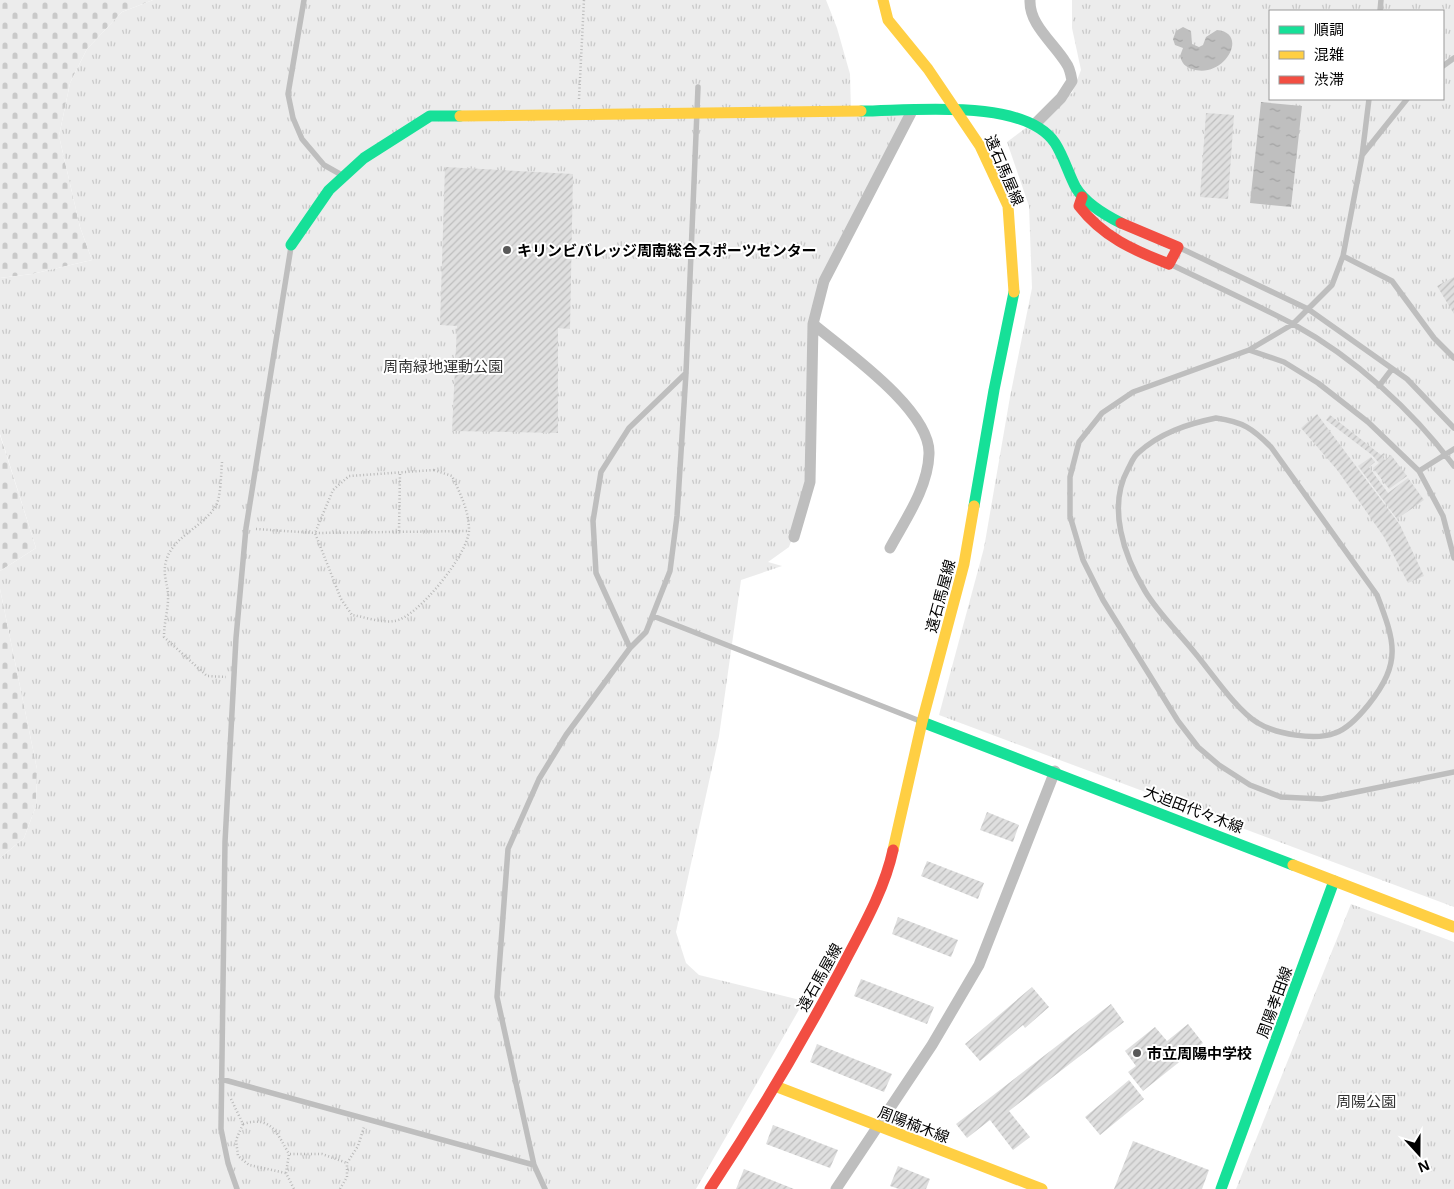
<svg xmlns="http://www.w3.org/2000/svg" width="1454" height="1189" viewBox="0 0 1454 1189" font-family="'Open Sans','Noto Sans JP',sans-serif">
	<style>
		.cemetery { fill: url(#cemetery-stones) }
		.park { fill: url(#park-tufts); fill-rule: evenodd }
		.water { fill: url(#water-ripples) }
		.building { fill: url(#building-hatch) }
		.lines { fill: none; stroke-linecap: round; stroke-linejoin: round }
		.path { stroke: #b9b9b9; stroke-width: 2.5; stroke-dasharray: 1 2.5; stroke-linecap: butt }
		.lane { stroke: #bebebe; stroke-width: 5.5 }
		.street { stroke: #bebebe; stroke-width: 11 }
		.fast { stroke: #16e098; stroke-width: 11 }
		.slow { stroke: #ffcf43; stroke-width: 11 }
		.jam { stroke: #f24e42; stroke-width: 11 }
		.poi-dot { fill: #595959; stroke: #fff; stroke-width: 2 }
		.labels { text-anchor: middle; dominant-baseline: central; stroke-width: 4; stroke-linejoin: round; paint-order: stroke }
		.street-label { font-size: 15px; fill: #000; stroke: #fff }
		.poi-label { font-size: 15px; font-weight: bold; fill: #000; stroke: #fff; text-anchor: start }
		.park-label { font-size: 15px; fill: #333; stroke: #fff }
	</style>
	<defs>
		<pattern id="cemetery-stones" width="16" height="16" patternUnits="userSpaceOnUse" patternTransform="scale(1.25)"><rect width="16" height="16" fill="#ececec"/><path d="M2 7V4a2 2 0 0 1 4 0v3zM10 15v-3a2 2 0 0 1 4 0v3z" fill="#c9c9c9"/></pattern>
		<pattern id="park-tufts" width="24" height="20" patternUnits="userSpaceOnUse" patternTransform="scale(1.25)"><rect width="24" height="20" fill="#ececec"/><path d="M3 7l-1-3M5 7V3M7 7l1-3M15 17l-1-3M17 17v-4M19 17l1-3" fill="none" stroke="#c9c9c9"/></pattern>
		<pattern id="water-ripples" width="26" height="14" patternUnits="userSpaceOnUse" patternTransform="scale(1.25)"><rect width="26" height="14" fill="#bfbfbf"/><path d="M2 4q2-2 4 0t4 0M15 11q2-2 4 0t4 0" fill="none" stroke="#a2a2a2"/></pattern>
		<pattern id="building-hatch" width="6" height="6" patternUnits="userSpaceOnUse" patternTransform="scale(1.25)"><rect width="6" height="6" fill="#dfdfdf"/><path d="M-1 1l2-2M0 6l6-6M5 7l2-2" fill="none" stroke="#bebebe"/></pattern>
	</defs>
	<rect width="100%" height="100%" fill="#fff"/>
	<path class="cemetery" d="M0 0H153L122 12 87 49 70 83 59 136 80 227 92 260 32 274 0 278Z
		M0 435 36 548 0 571Z
		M0 589 37 769 36 806 24 838 0 858Z"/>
	<path class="park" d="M153 0H826L837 28 850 74 851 113 911 110 848 233 814 315 811 485 789 547 768 562 782 566 741 580 719 736 676 932 686 963 699 975 804 1001 696 1189H0V858L24 838 36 806 37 769 0 589V571L36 548 0 434V278L32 274 92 260 80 227 59 136 70 83 87 49 122 12Z
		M1072 0H1454V907L939 715 984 548 1010 397 1032 288 1029 206 1007 142 1072 93 1081 70 1072 28ZM1270 11H1443V99H1270Z
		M1351 904 1454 942V1189H1236Z"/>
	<path class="water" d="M1183 27 1191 31 1192 44 1199 47 1203 45 1206 37 1217 30C1250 33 1224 80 1192 69 1185 67 1182 63 1180 56L1183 48 1175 45 1173 39 1176 31Z
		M1261 102 1302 106 1291 207 1250 203Z"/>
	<path class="building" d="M1206 113 1234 115 1228 199 1200 197Z
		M445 167 573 174 570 329 558 328V433L452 431 457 326 440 325Z
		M1454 277V314L1437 286Z
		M1317 414 1400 525 1424 576 1408 583 1384 537 1338 471 1301 428Z
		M1330 415 1381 455 1384 453 1385 455 1382 457 1385 460 1391 455 1407 476 1389 489 1373 468 1379 463 1372 455 1326 420Z
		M1371 457 1375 462 1369 467 1388 493 1408 478 1424 500 1397 519 1358 466Z
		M987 812 1019 825 1013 842 980 830Z
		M927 861 984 883 978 899 921 876Z
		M898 917 958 940 951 957 892 934Z
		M861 979 934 1007 927 1024 854 996Z
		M1032 987 1049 1007 1025 1028 1023 1025 980 1061 965 1044Z
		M1111 1004 1124 1022 1009 1111 1030 1137 1013 1150 990 1120 967 1138 956 1124Z
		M1188 1024 1203 1043 1143 1091 1128 1072 1136 1066 1125 1051 1155 1027 1167 1041Z
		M817 1044 892 1074 884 1092 810 1062Z
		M1129 1080 1144 1099 1100 1135 1085 1117Z
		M773 1125 838 1150 830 1168 766 1144Z
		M1133 1141 1209 1170 1202 1189H1114Z
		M898 1166 930 1179 926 1189H899L890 1186Z
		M744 1169 794 1189H736Z"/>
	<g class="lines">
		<path class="path" d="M579 99 584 0
			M222 462C221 472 221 500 215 507 202 528 173 536 166 561 162 577 169 585 168 599 168 611 164 622 164 637L207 676 226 677
			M434 470 452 476C460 493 469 511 469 530 469 553 417 619 394 621 381 623 365 617 352 615L341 599 315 533 333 490 349 476Z
			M256 529 315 533 469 531
			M399 531 400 473
			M231 1099 243 1124 236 1140 238 1156 249 1165 286 1173
			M243 1124C271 1115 277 1133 289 1154L286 1173 294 1189
			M290 1154H322L347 1163
			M340 1189 347 1177V1163L358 1146 364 1127"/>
		<path class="lane" d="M304 0 288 94 293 118 302 139 324 165 340 174
			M1380 11 1381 0
			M1443 66 1454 58
			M1369 99 1362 156 1343 256 1332 285 1293 324 1249 350 1133 392 1102 413 1079 442 1070 477V516L1083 560 1103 600 1178 721 1198 747 1219 765 1250 785 1281 797 1322 799 1454 772
			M1363 154 1407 99
			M1178 247 1308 309 1407 379 1454 428
			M1343 256 1392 281 1434 338 1454 358
			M1170 264C1211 284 1253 303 1293 324 1355 358 1412 410 1454 466
			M1249 350 1284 362 1318 383 1368 422 1419 471 1443 516 1454 558
			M1379 386 1392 369
			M1216 418C1243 422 1252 428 1271 447L1377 595C1395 642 1402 662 1369 704 1361 714 1348 729 1335 733 1315 741 1276 734 1258 723 1237 711 1211 672 1195 653 1179 633 1158 613 1145 591 1124 556 1107 507 1128 469 1131 464 1133 457 1138 453 1160 433 1187 424 1216 418Z
			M1419 471 1454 449
			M653 616 920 721
			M630 648 596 573 593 521 601 472 629 428 686 373
			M221 1079 534 1165
			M237 1189 228 1163 221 1129 225 842 236 638 246 528 291 247
			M545 1189 534 1165 497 997 508 849 539 779 566 735 630 648 646 632 670 571 677 516 686 373 698 87"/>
		<path class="street" d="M1030 0C1029 25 1054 43 1066 63 1070 68 1071 75 1072 81L1061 98 1036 123
			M813 324C844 350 931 410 929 454 928 488 905 520 890 548
			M794 537 810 482 813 324 824 281 912 111
			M836 1189 932 1045 979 965 1055 771"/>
		<path class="fast" d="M861 111C911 111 1024 97 1055 143 1064 157 1068 173 1076 188 1086 204 1105 215 1121 223
			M291 245 329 190 364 158 430 116H460
			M974 506 994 390 1014 292
			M922 722 1293 865
			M1221 1189 1334 881"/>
		<path class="slow" d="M883 0 888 20 928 69 980 146 1008 206 1014 292
			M460 116 861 111
			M893 850 922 722 964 564 974 506
			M1293 865 1454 927
			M775 1086 1042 1189"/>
		<path class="jam" d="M1082 197 1079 206C1103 237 1133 250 1169 264L1178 247 1121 223
			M710 1189C757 1118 801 1044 841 969 860 932 884 892 893 850"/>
	</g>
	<g class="poi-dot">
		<circle cx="507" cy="250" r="5"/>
		<circle cx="1137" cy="1053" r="5"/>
	</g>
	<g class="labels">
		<g class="street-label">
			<text transform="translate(1005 170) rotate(67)">遠石馬屋線</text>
			<text transform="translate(940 596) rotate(-75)">遠石馬屋線</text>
			<text transform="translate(1194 809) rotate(21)">大迫田代々木線</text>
			<text transform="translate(819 977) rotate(-61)">遠石馬屋線</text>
			<text transform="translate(1274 1002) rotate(-70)">周陽孝田線</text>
			<text transform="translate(914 1124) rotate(21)">周陽楠木線</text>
		</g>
		<g class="poi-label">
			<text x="517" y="250">キリンビバレッジ周南総合スポーツセンター</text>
			<text x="1147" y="1053">市立周陽中学校</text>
		</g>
		<g class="park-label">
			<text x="443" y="366">周南緑地運動公園</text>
			<text x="1366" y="1101">周陽公園</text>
		</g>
	</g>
	<rect x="1269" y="10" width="175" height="90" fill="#ffffff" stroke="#999999"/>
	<rect x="1279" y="26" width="25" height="8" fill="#16e098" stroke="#999999"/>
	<text x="1314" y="35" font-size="15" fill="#000000">順調</text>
	<rect x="1279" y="51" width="25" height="8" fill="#ffcf43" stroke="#999999"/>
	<text x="1314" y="60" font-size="15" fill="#000000">混雑</text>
	<rect x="1279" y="76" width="25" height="8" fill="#f24e42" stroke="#999999"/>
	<text x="1314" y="85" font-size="15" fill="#000000">渋滞</text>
	<g transform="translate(1419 1154) rotate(159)" stroke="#ffffff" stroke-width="4" paint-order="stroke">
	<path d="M0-4L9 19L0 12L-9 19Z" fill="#000000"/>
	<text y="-8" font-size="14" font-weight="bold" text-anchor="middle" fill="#000000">N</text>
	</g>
</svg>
